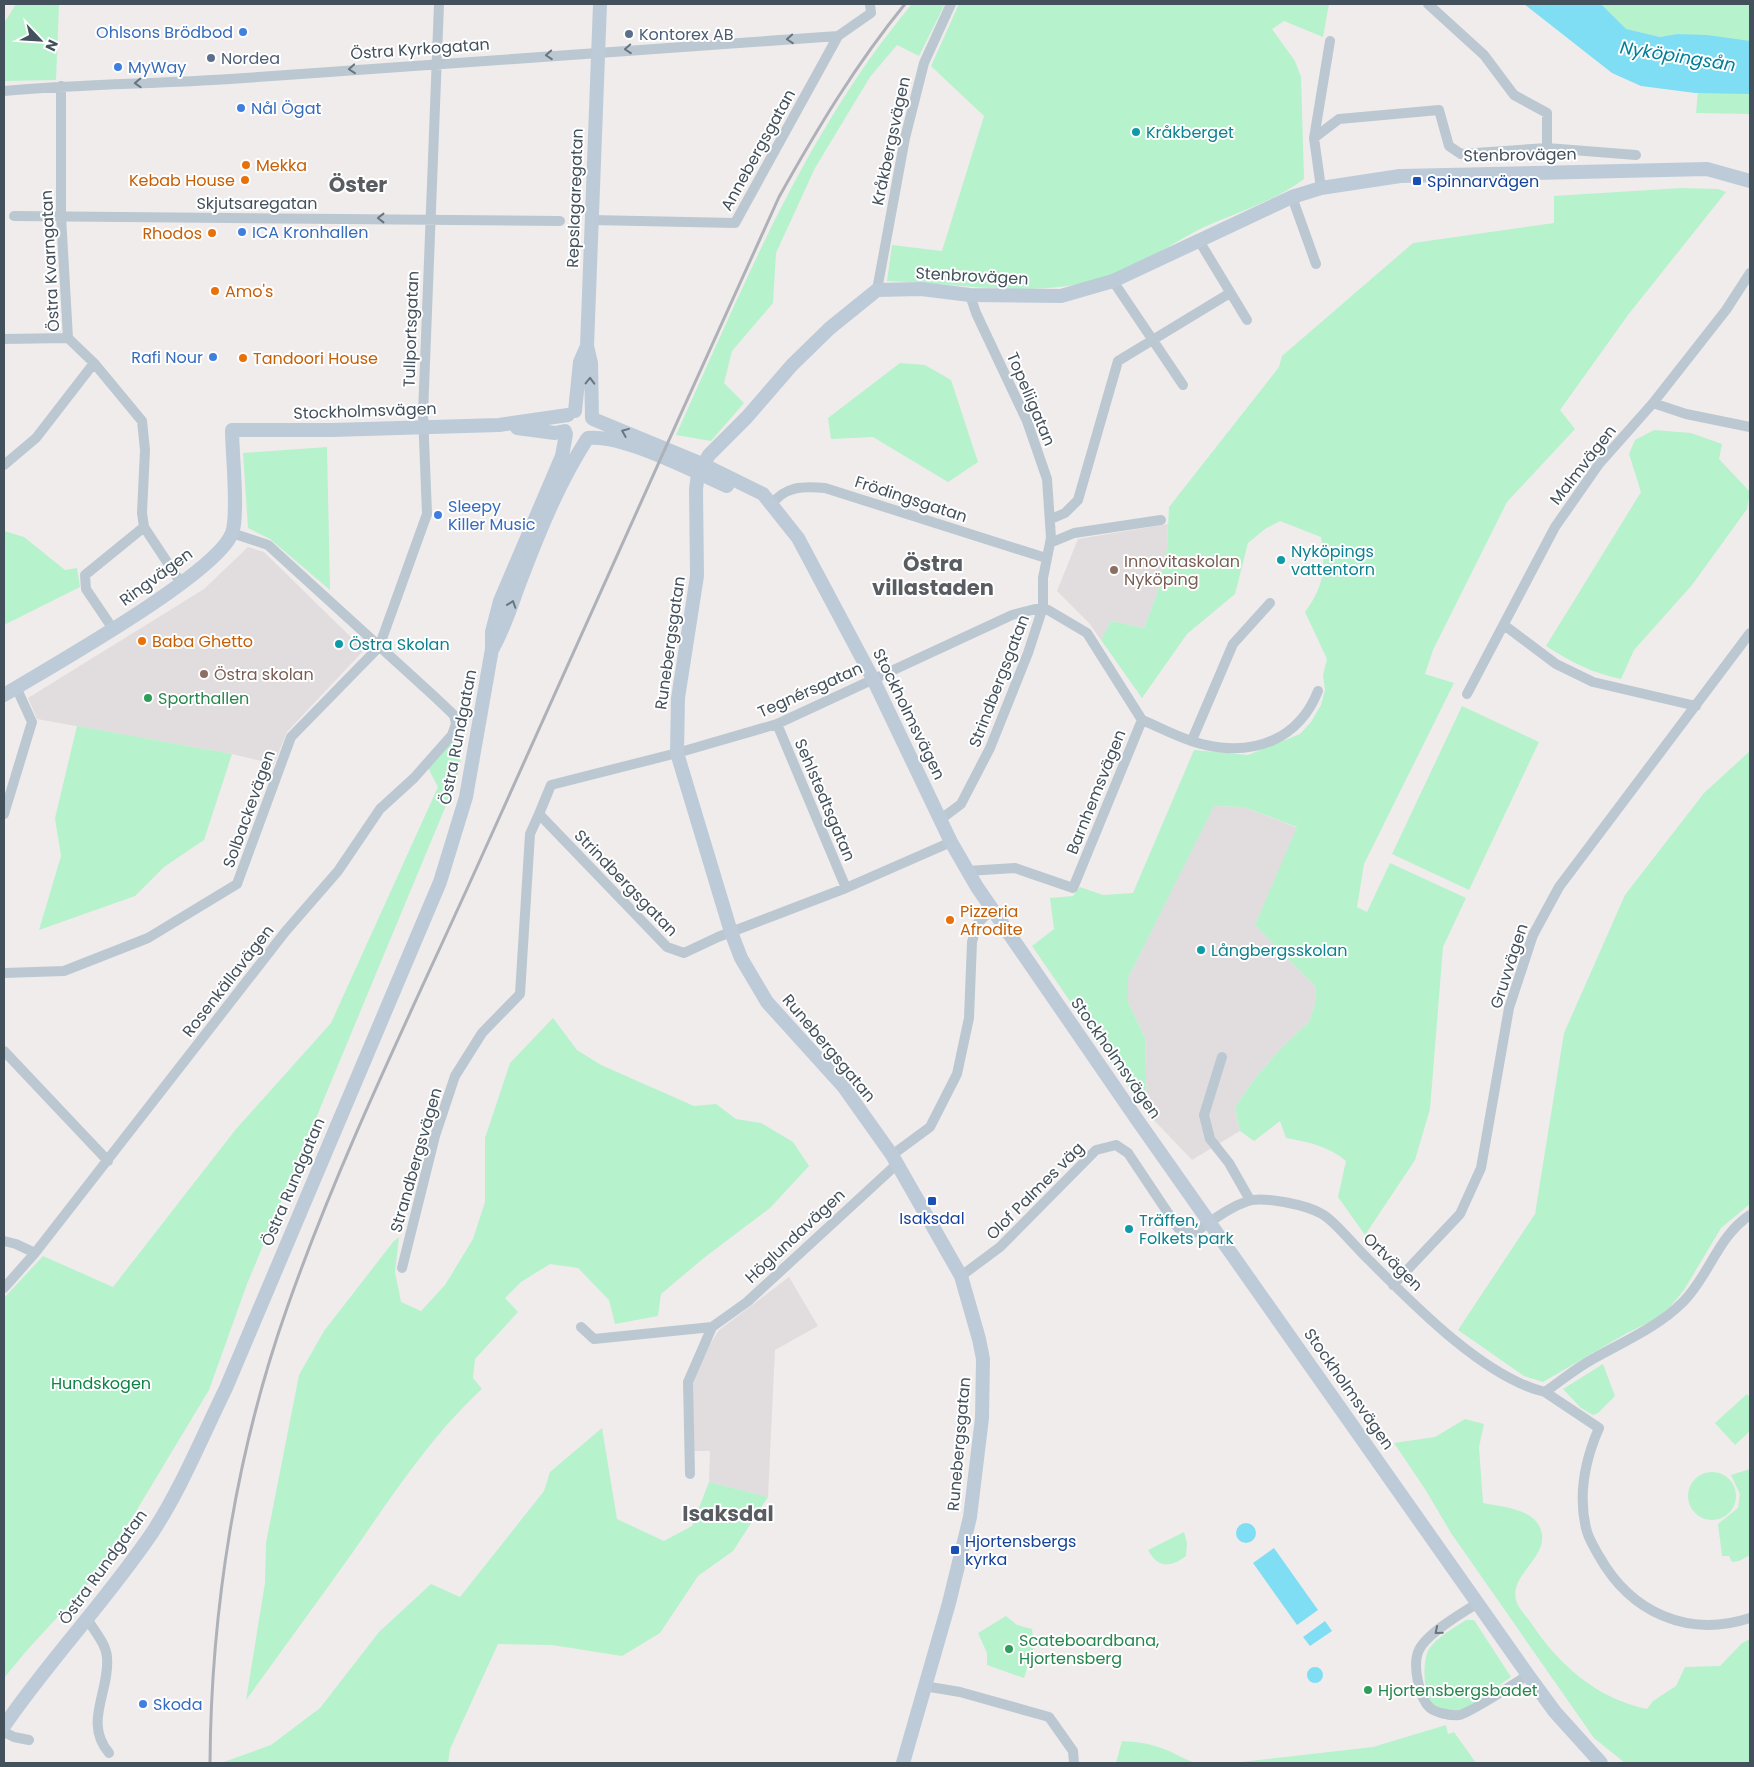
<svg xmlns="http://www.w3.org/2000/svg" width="1754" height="1767" viewBox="0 0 1754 1767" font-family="Poppins,sans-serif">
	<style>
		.education { fill: #e1ddde }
		.green { fill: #b6f2cc }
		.water { fill: #7fdef3 }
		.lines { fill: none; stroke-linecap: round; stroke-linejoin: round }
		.street { stroke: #bcc8d1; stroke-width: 10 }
		.secondary { stroke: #bdcbd8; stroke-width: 14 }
		.rail { stroke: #aeb2b8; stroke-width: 3 }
		.oneway { stroke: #67757f }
		.oneway2 { stroke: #687681 }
		.shop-dot { fill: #3f7fe0; stroke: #fff; stroke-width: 2 }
		.service-dot { fill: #5c6f8a; stroke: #fff; stroke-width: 2 }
		.culture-dot { fill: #0f9aa8; stroke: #fff; stroke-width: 2 }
		.food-dot { fill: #e8710a; stroke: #fff; stroke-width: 2 }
		.transit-dot { fill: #1a4fb4; stroke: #fff; stroke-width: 2 }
		.education-dot { fill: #8d6e63; stroke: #fff; stroke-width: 2 }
		.leisure-dot { fill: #2e9e5b; stroke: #fff; stroke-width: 2 }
		.labels { text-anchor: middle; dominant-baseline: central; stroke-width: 4; stroke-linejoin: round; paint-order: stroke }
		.shop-label { font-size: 16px; fill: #366cbe; stroke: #fff; text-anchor: start }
		.service-label { font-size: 16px; fill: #4e5e75; stroke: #fff; text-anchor: start }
		.street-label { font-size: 16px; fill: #43515c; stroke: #fff }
		.culture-label { font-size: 16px; fill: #0d838f; stroke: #fff; text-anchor: start }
		.food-label { font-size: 16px; fill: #c56008; stroke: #fff; text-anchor: start }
		.transit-label { font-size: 16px; fill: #164399; stroke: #fff; text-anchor: start }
		.education-label { font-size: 16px; fill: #785e54; stroke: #fff; text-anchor: start }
		.leisure-label { font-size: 16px; fill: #27864d; stroke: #fff; text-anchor: start }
		.park-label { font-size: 16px; fill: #0e8345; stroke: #fff }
		.water-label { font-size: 18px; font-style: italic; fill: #037f9a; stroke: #fff }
		.district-label { font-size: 21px; font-weight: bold; fill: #595d62; stroke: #fff }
	</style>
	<rect width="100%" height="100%" fill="#f0ecec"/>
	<path class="education" d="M1168 524 1167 549 1158 591 1144 628 1111 621 1101 640 1089 623 1057 591 1078 539Z
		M248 547 264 552 364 650 287 732 274 764 232 754 37 719 28 698 204 589Z
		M1213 806 1244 807 1298 828 1255 925 1316 987 1315 1004 1309 1022 1283 1046 1256 1077 1235 1107 1240 1131 1192 1160 1147 1113 1145 1038 1128 1002V978Z
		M789 1277 818 1326 775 1350 768 1497 709 1482 710 1451H692V1381L701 1358 719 1330Z"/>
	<path class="green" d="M16 4H59L56 80 4 81V23Z
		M912 4H945L919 56 897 45 870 77 815 168 776 253 773 303 732 351 724 383 744 403 711 441 676 435C744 285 805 132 912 4Z
		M959 4H1329L1323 37 1284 21 1272 29 1295 61 1301 77 1304 179C1272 203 1233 213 1198 230 1168 246 1140 266 1107 277 1038 300 958 283 887 281L892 245 942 251 984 116 931 66Z
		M1601 4H1750V114L1696 113 1703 38 1677 34 1660 37 1625 29Z
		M1681 188 1718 189 1726 192 1628 315 1560 410 1575 429 1507 502 1433 650 1425 674 1454 683 1364 864 1357 907 1367 912 1390 863 1466 898 1443 947 1430 1109 1415 1160 1365 1235 1338 1197 1346 1161C1329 1146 1308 1142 1286 1138L1280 1121 1254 1141 1240 1131 1235 1107 1256 1077 1283 1046 1309 1022 1315 1004 1316 987 1255 925 1297 827 1244 807 1214 806 1128 978V1002L1145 1038 1147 1113 1032 946 1054 929 1050 898 1073 896 1080 887 1103 895 1133 893 1194 750 1248 755 1300 734 1311 722 1321 705 1325 690 1323 675 1327 659 1305 612C1324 586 1326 569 1321 537L1280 521 1265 529 1248 543 1235 594 1187 634 1142 698 1101 640 1111 621 1144 628 1158 591 1167 549 1169 507 1279 367 1282 356 1413 243 1554 223V196Z
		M900 363 925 365 951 380 978 462 948 482 873 437 831 439 828 418Z
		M1654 430 1691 433 1722 444 1719 459 1750 492 1747 509 1692 585 1634 650 1621 679C1592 673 1571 662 1546 646L1641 492 1629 454 1635 440Z
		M327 447 330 590 270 539 248 528 243 453Z
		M4 531 24 537 65 570 77 568 80 587 4 625Z
		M1462 706 1539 742 1469 890 1392 854Z
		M77 726 232 754 204 840 164 867 135 896 39 930 61 856 55 818Z
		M445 742 462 743 460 767 452 791 247 1284 209 1390 135 1513 90 1582 28 1649 4 1678V1298L43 1256 113 1287 236 1129 331 1023 438 787 427 766Z
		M1750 751V1204L1721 1228 1684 1290 1671 1306 1654 1320 1627 1333 1543 1382 1524 1376 1458 1330 1535 1214 1564 1033 1625 895 1704 793Z
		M553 1018 577 1050 601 1065 694 1106 716 1104 736 1119 761 1123 793 1142 809 1166 770 1208 705 1257 661 1294 658 1316 615 1324 609 1300 578 1268 550 1264 521 1282 505 1298 518 1312 475 1359 473 1378 482 1389C432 1435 394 1493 355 1549 319 1600 282 1650 246 1700L265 1583 266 1543 299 1375 324 1331 393 1242 399 1237 395 1272 401 1302 421 1311 445 1285 473 1239 485 1202V1138L510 1063Z
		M1603 1364 1615 1396 1598 1413 1593 1415 1581 1408 1563 1389Z
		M1747 1394 1750 1398V1431L1735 1445 1715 1423Z
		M1465 1419 1484 1424 1479 1447 1483 1503C1503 1507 1539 1509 1542 1535 1545 1559 1510 1575 1516 1600 1518 1608 1526 1616 1531 1623 1558 1664 1597 1699 1647 1709L1653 1701 1676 1686 1685 1667 1720 1666 1742 1643 1750 1639V1763H1625L1594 1738 1451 1533 1425 1489 1394 1443 1435 1437Z
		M602 1428 617 1519 664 1541 692 1526 709 1482 768 1497 733 1551 698 1576 660 1633 622 1656 552 1645 498 1644 450 1749 448 1763H221L271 1745 320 1708 379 1632 431 1584 460 1597 544 1491 550 1472Z
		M1750 1469V1555L1739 1561 1732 1562 1729 1556H1722L1718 1524 1738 1508 1740 1494 1731 1475Z
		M1688 1496a24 24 0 1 1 48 0a24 24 0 1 1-48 0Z
		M1184 1532 1187 1543 1186 1556C1170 1568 1158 1568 1148 1550Z
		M1006 1616 1017 1625 1032 1629 1034 1646 1024 1678 987 1665V1653L978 1633Z
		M1466 1620H1474L1511 1677 1453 1717C1447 1713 1438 1709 1433 1705 1423 1696 1422 1659 1429 1649 1437 1637 1454 1628 1466 1620Z
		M1446 1725 1448 1734 1454 1732 1476 1763H1232L1373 1747Z
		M1122 1741C1136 1742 1148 1743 1161 1748 1174 1752 1184 1760 1197 1763H1116Z"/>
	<path class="water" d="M1524 4H1601L1626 29 1660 37 1677 34 1707 35 1750 41V94L1695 93 1641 86 1612 73Z
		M1236 1533a10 10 0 1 1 20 0a10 10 0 1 1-20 0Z
		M1274 1548 1318 1610 1297 1625 1253 1563Z
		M1325 1621 1332 1631 1310 1646 1303 1637Z
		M1307 1675a8 8 0 1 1 16 0a8 8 0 1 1-16 0Z"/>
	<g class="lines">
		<path class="street" d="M1428 4 1484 55 1514 95 1547 113V148
			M61 86V216L68 338 94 363 142 421 145 450 142 513 144 527 181 583
			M4 91C79 84 155 84 230 79 433 65 636 49 838 36
			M1314 138 1339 119 1439 110 1449 146 1461 154 1547 148 1636 155
			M1321 188 1314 138 1330 41
			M1292 197 1316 264
			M14 216 560 221
			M591 220 735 223 838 36 871 13 870 4
			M1198 239 1247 320
			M1113 281 1183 385
			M877 290 905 138 924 63 951 4
			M4 339 68 338
			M1653 403 1686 414 1750 427
			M4 465 36 438 94 363
			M771 505C785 486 803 486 825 488L1046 558
			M1051 519 1065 513 1078 500 1118 361 1230 293
			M1050 543 1074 533 1161 520
			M1504 625 1556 664 1593 682 1696 706
			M113 629 86 589 85 575 144 527
			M1467 694 1555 527 1599 464 1653 403 1726 310 1750 273
			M1142 720C1162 728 1184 741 1206 745 1255 756 1299 739 1318 691
			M777 724 846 888
			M1192 740 1233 644 1270 603
			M4 814 32 722 16 687
			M941 819 961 804 990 748 1028 653 1043 607V578L1051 538 1047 479 1027 421 976 313 970 295
			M951 842 846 888 718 937 684 953 667 947 539 814 551 785 677 753 777 724 1012 615 1043 607 1087 633 1142 720 1073 888 1015 868 967 871
			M4 973 64 971 148 938 237 884 291 737 379 647 427 514 423 414 439 4
			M4 1051 108 1161
			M1222 1057 1204 1115 1210 1139 1229 1163 1250 1200
			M892 1155 930 1127 957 1074 969 1018 972 942 977 924 992 909
			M4 1241 16 1244 35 1253
			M402 1268 435 1136 455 1076 482 1033 520 994 530 834 539 814
			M961 1276 1000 1247 1096 1150 1116 1145 1128 1153 1178 1228 1192 1234C1211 1222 1227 1208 1248 1201 1264 1196 1307 1205 1322 1214 1334 1220 1356 1248 1368 1259 1412 1303 1484 1378 1545 1392 1561 1381 1576 1368 1593 1359 1623 1342 1658 1327 1683 1302 1709 1276 1718 1236 1750 1215
			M1393 1285 1460 1214 1481 1168 1509 1008 1533 935 1559 887 1750 633
			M4 1288 35 1253 285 932 338 871 380 809 414 778 452 735 456 724 454 715 434 696 268 545 232 533
			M581 1327 594 1339 712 1327
			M1545 1392 1599 1428C1585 1460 1578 1494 1586 1528 1588 1538 1594 1547 1599 1556 1631 1613 1688 1638 1750 1618
			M690 1474 688 1382 712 1327 747 1302 897 1164
			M1478 1603C1463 1612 1426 1634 1419 1650 1412 1664 1419 1698 1430 1708 1436 1713 1452 1716 1459 1715 1468 1714 1517 1682 1528 1675
			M88 1620C95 1632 106 1644 107 1657 110 1692 83 1722 109 1753
			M924 1686 960 1692 1049 1717 1073 1751 1074 1763
			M4 1732 14 1737 29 1740"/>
		<path class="secondary" d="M575 411 580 362 587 346
			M592 418 591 363 587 346 600 4
			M593 419 702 464 763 494 798 538 873 679 951 842 977 887 1138 1121 1528 1675 1555 1712 1601 1763
			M517 428 555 433 565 431
			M588 438C623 434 693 471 727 486
			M493 648C506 625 513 599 523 574 541 527 560 481 587 439
			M4 695C48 668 217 574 232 533 239 515 232 452 232 430H332L499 425 568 415
			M4 1726C50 1659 106 1601 152 1533 181 1489 203 1435 226 1388L440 882 466 797 492 649V632L500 601 562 456 566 434
			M903 1763 949 1603 970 1517 982 1418 983 1359 979 1339 961 1276 892 1155 843 1086 767 1002 741 958 731 932 677 753 678 698 697 576 696 489 698 474 709 455 747 417 792 365 830 328 877 290 921 289 970 295 1061 296 1113 281 1292 197 1321 188 1400 176 1707 169 1750 181"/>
		<path class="rail" d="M210 1763C211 1610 236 1452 287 1308 341 1154 414 1007 481 858 580 638 679 417 779 197 817 129 856 64 905 4"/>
	</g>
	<defs><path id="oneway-chevron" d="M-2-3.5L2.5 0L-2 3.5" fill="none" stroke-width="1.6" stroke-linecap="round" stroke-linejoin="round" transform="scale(1.25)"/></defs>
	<g class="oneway">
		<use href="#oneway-chevron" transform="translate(790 39) rotate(176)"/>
		<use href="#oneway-chevron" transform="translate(628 49) rotate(176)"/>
		<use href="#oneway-chevron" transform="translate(549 55) rotate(176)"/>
		<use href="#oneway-chevron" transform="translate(352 69) rotate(175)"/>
		<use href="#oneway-chevron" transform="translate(138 83) rotate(178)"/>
		<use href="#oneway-chevron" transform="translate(381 218) rotate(180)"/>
		<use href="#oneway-chevron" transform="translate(1438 1631) rotate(140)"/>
	</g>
	<g class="oneway2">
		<use href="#oneway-chevron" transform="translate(590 381) rotate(-89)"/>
		<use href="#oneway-chevron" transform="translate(625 432) rotate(-158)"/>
		<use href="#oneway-chevron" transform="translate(512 604) rotate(-71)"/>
	</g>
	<g class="shop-dot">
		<circle cx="243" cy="32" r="5"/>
		<circle cx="118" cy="67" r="5"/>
		<circle cx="241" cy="108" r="5"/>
		<circle cx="242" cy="232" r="5"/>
		<circle cx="213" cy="357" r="5"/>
		<circle cx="438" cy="515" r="5"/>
		<circle cx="143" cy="1704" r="5"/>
	</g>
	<g class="service-dot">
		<circle cx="629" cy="34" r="5"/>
		<circle cx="211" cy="58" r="5"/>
	</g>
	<g class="culture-dot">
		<circle cx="1136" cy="132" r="5"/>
		<circle cx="1281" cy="560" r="5"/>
		<circle cx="339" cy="644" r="5"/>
		<circle cx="1201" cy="950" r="5"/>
		<circle cx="1129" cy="1229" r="5"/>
	</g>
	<g class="food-dot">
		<circle cx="246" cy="165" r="5"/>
		<circle cx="245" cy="180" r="5"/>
		<circle cx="212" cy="233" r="5"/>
		<circle cx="215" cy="291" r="5"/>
		<circle cx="243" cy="358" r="5"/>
		<circle cx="142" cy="641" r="5"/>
		<circle cx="950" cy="920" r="5"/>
	</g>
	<g class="transit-dot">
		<rect x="1412" y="176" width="10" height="10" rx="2.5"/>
		<rect x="927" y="1196" width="10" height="10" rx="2.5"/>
		<rect x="950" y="1545" width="10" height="10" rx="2.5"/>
	</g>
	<g class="education-dot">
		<circle cx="1114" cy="570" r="5"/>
		<circle cx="204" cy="674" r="5"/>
	</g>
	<g class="leisure-dot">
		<circle cx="148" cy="698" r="5"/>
		<circle cx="1009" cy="1649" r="5"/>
		<circle cx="1368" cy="1690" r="5"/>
	</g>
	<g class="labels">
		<g class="shop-label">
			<text x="233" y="32" text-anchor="end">Ohlsons Brödbod</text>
			<text x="128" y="67">MyWay</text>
			<text x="251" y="108">Nål Ögat</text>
			<text x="252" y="232">ICA Kronhallen</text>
			<text x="203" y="357" text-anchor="end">Rafi Nour</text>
			<text x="448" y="506">Sleepy<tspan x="448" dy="18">Killer Music</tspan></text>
			<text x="153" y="1704">Skoda</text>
		</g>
		<g class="service-label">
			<text x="639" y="34">Kontorex AB</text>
			<text x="221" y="58">Nordea</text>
		</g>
		<g class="street-label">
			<text transform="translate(420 49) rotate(-4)">Östra Kyrkogatan</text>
			<text transform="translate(891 141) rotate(-78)">Kråkbergsvägen</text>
			<text transform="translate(758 150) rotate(-61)">Annebergsgatan</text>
			<text transform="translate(1520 155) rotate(-1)">Stenbrovägen</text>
			<text transform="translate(575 198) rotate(-88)">Repslagaregatan</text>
			<text x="257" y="203">Skjutsaregatan</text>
			<text transform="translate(50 261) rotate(-93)">Östra Kvarngatan</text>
			<text transform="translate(972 276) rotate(3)">Stenbrovägen</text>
			<text transform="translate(411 329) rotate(-88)">Tullportsgatan</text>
			<text transform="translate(1031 399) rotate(67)">Topeliigatan</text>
			<text transform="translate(365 411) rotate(-2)">Stockholmsvägen</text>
			<text transform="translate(1583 465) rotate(-52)">Malmvägen</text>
			<text transform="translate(911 499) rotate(18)">Frödingsgatan</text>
			<text transform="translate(156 577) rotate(-36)">Ringvägen</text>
			<text transform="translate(670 643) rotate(-82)">Runebergsgatan</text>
			<text transform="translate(999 681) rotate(-69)">Strindbergsgatan</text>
			<text transform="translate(810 690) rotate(-24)">Tegnérsgatan</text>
			<text transform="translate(909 714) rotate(64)">Stockholmsvägen</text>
			<text transform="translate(458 737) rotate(-79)">Östra Rundgatan</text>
			<text transform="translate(1096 792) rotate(-68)">Barnhemsvägen</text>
			<text transform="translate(825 800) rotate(67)">Sehlstedtsgatan</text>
			<text transform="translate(249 809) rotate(-70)">Solbackevägen</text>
			<text transform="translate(626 883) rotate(46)">Strindbergsgatan</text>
			<text transform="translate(1509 966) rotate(-72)">Gruvvägen</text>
			<text transform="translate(228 981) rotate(-52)">Rosenkällavägen</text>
			<text transform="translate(829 1048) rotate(50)">Runebergsgatan</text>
			<text transform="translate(1116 1058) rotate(55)">Stockholmsvägen</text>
			<text transform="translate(416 1160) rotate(-74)">Strandbergsvägen</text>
			<text transform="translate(293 1182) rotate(-67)">Östra Rundgatan</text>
			<text transform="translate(1035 1191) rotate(-45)">Olof Palmes väg</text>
			<text transform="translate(795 1236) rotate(-43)">Höglundavägen</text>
			<text transform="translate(1393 1262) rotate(44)">Ortvägen</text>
			<text transform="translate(1349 1389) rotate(55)">Stockholmsvägen</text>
			<text transform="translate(959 1444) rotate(-85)">Runebergsgatan</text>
			<text transform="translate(103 1567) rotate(-54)">Östra Rundgatan</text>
		</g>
		<g class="culture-label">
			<text x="1146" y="132">Kråkberget</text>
			<text x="1291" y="551">Nyköpings<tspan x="1291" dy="18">vattentorn</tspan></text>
			<text x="349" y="644">Östra Skolan</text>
			<text x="1211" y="950">Långbergsskolan</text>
			<text x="1139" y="1220">Träffen,<tspan x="1139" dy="18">Folkets park</tspan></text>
		</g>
		<g class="food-label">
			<text x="256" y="165">Mekka</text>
			<text x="235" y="180" text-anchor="end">Kebab House</text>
			<text x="202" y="233" text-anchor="end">Rhodos</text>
			<text x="225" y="291">Amo's</text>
			<text x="253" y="358">Tandoori House</text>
			<text x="152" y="641">Baba Ghetto</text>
			<text x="960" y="911">Pizzeria<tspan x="960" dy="18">Afrodite</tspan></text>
		</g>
		<g class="transit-label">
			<text x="1427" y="181">Spinnarvägen</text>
			<text x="932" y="1218" text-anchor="middle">Isaksdal</text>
			<text x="965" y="1541">Hjortensbergs<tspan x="965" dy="18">kyrka</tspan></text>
		</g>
		<g class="education-label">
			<text x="1124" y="561">Innovitaskolan<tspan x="1124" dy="18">Nyköping</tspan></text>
			<text x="214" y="674">Östra skolan</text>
		</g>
		<g class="leisure-label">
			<text x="158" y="698">Sporthallen</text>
			<text x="1019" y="1640">Scateboardbana,<tspan x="1019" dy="18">Hjortensberg</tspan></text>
			<text x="1378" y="1690">Hjortensbergsbadet</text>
		</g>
		<g class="park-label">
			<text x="101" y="1383">Hundskogen</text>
		</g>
		<g class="water-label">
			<text transform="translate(1678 56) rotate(9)">Nyköpingsån</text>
		</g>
		<g class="district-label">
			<text x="358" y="184">Öster</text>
			<text x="933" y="563">Östra<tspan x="933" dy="24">villastaden</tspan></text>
			<text x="728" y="1513">Isaksdal</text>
		</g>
	</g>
	<rect width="1754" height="1767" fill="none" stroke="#43515c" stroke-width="10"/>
	<g transform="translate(40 40) rotate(115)" stroke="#ffffff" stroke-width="4" paint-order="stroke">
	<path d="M0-4L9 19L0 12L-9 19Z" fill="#43515c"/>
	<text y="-8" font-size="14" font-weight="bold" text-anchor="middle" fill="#43515c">N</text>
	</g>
</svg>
